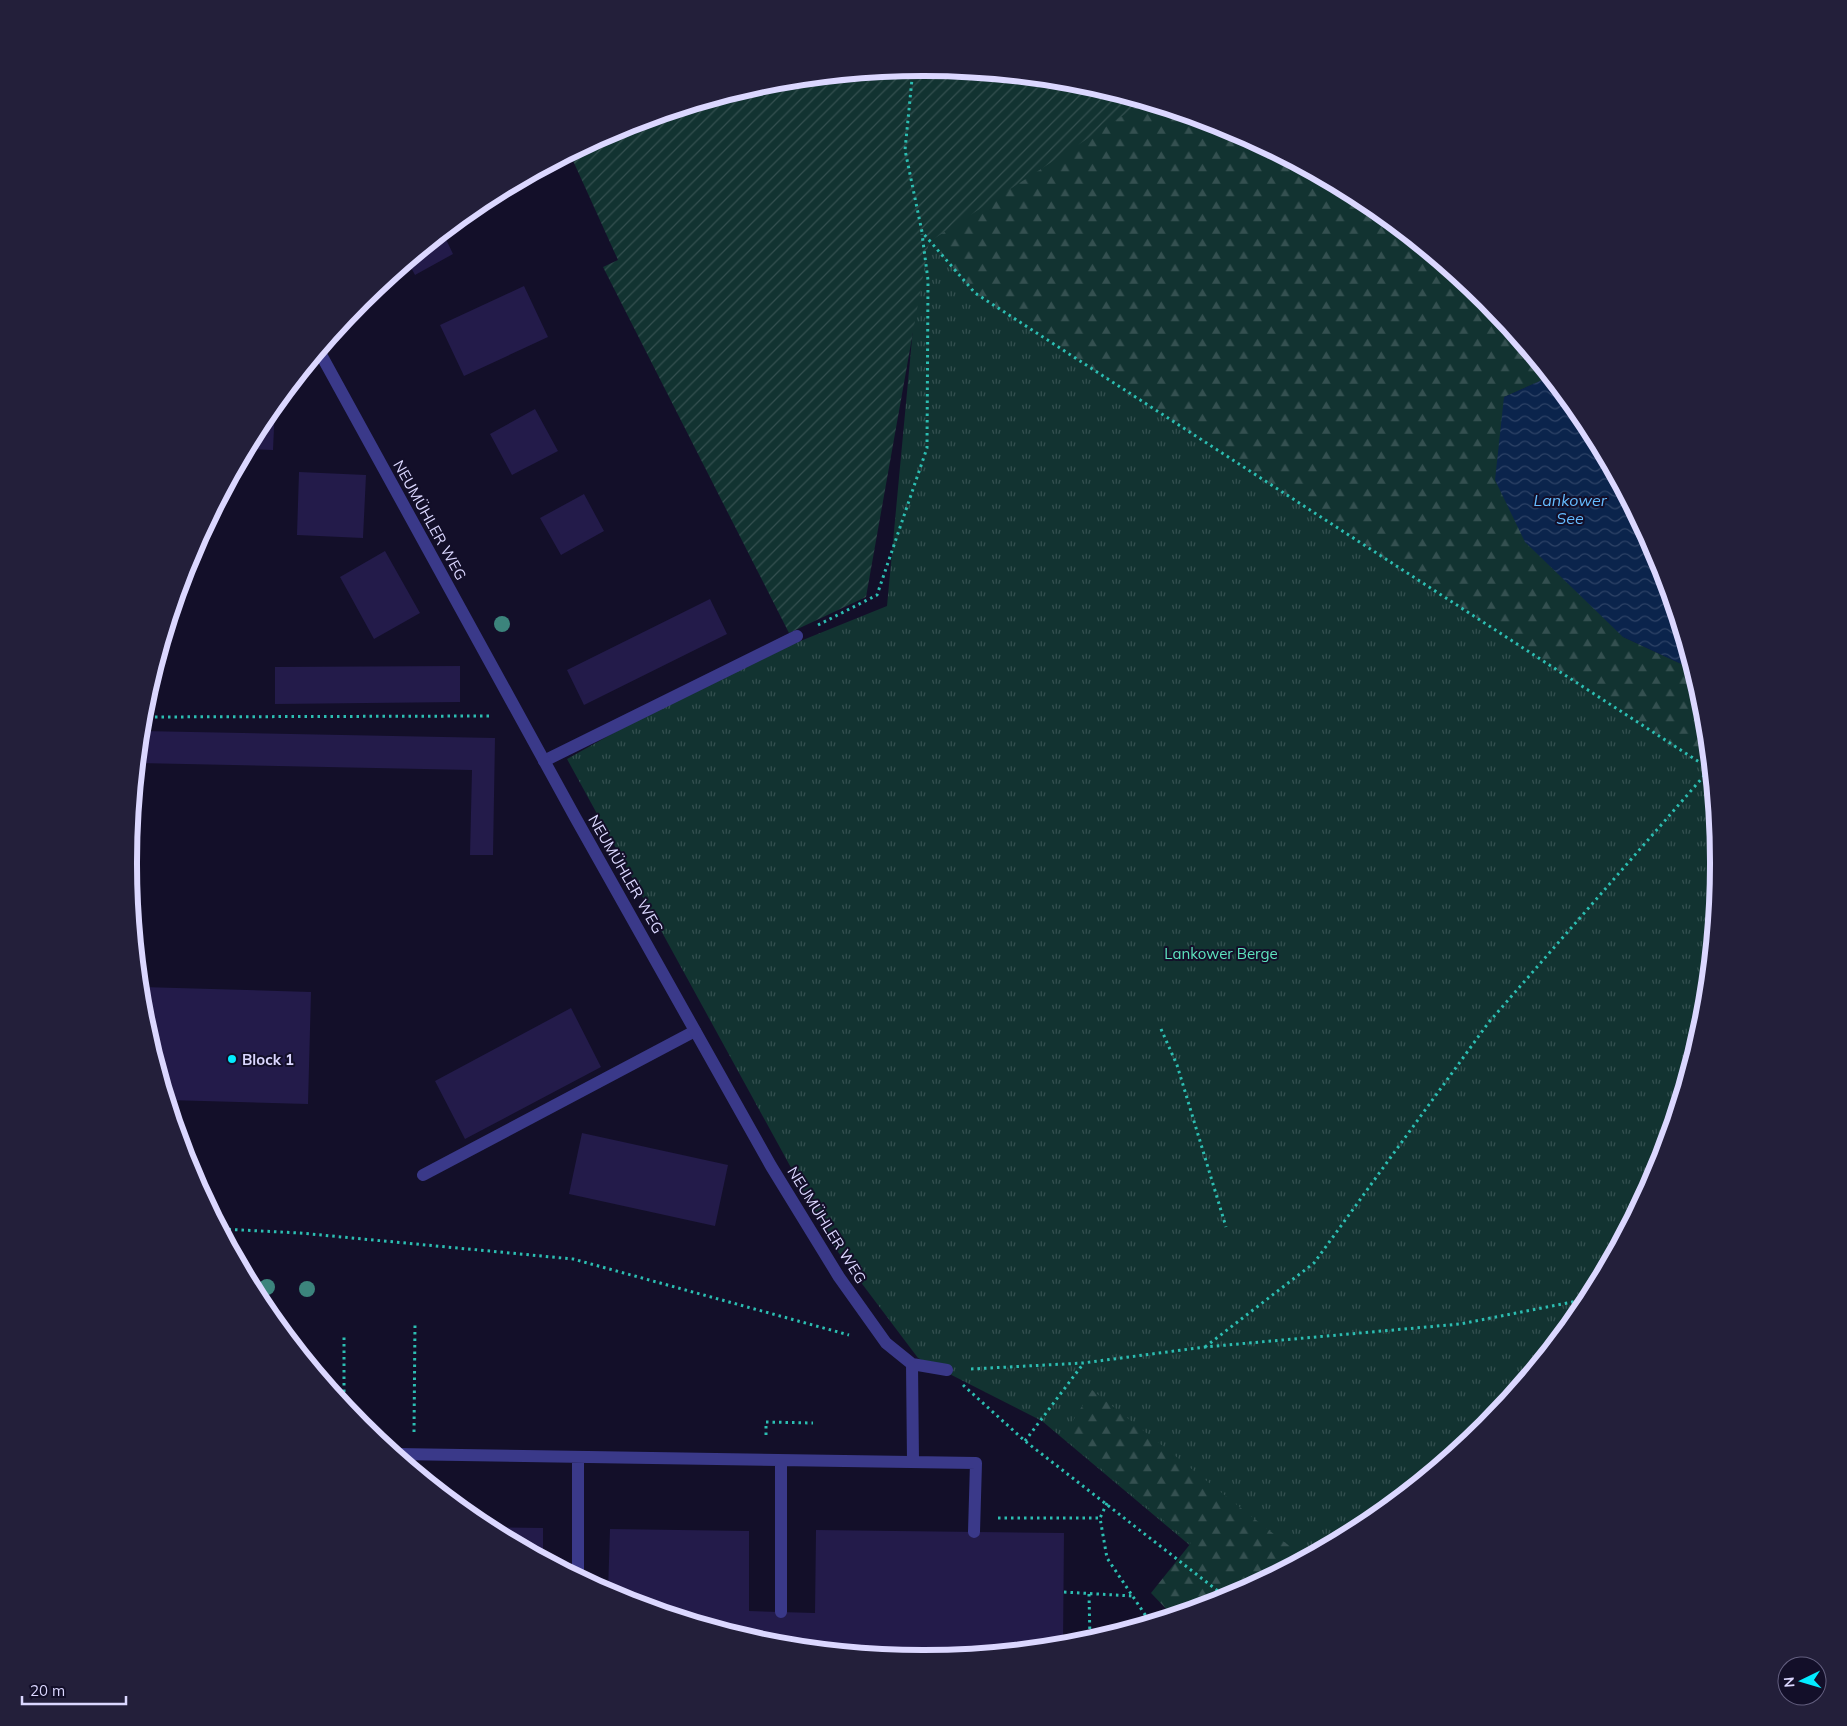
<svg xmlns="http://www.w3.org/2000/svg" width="1847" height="1726" viewBox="0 0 1847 1726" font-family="Mulish,sans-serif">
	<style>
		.grass { fill: url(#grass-tufts) }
		.forest { fill: url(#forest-firs) }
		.garden { fill: url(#garden-furrows) }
		.water { fill: url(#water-waves) }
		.building { fill: #231b4a }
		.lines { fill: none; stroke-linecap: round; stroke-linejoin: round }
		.path { stroke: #2cbeb2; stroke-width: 3; stroke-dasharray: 2.5 4; stroke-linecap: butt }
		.lane { stroke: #3a3989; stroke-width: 12 }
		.street { stroke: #3a3989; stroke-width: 12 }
		.tree { fill: #3c847c }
		.poi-dot { fill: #03ecff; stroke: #130f29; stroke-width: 2 }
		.labels { text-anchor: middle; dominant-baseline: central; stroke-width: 4; stroke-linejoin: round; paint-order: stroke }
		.street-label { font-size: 15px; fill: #dbd7ff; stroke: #130f29 }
		.park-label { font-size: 15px; fill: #5ee4bf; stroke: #130f29 }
		.poi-label { font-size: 15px; font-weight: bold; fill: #dbd7ff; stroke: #130f29; text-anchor: start }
		.water-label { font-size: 16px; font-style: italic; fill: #65bcff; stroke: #130f29 }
		.rim { fill: none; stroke: #dbd7ff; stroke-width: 6 }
	</style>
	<defs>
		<pattern id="grass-tufts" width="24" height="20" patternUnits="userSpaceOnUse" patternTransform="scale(1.25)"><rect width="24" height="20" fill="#123331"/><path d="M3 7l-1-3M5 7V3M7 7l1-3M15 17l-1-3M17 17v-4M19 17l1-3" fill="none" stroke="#345050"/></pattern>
		<pattern id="forest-firs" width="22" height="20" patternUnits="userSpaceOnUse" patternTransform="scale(1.25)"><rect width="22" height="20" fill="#123331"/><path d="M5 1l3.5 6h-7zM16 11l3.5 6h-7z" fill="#345050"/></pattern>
		<pattern id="garden-furrows" width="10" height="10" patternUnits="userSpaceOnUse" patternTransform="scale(1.25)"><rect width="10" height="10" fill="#123331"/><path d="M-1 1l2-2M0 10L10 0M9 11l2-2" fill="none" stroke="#345050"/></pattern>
		<pattern id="water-waves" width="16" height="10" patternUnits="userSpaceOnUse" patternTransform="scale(1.25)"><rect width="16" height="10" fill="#0b244c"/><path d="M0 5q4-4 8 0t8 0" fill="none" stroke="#2e4367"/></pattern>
	</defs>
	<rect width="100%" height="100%" fill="#130f29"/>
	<path class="grass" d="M924 68 1079 83 1228 128 1366 202 1486 301 1549 377 1504 397 1623 637 1692 669 1704 708 1719 863 1704 1018 1658 1168 1585 1305 1486 1426 1365 1525 1243 1590 1042 1421 918 1358 835 1248 567 759 721 673 887 606 922 232Z"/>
	<path class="forest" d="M924 68 1079 83 1228 128 1366 202 1486 301 1549 377 1504 397 1525 542 1623 637 1692 669 1704 708 1710 769 975 293 922 232Z
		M1092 1390 1280 1539 1305 1557 1228 1598 1172 1615 1151 1593 1191 1543 1063 1437Z"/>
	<path class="garden" d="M924 68 1079 83 1144 102 929 242 866 597 789 633 603 267 618 260 570 154 619 128 769 83Z"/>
	<path class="water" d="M1549 377 1585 421 1659 559 1692 669 1623 637 1525 542 1495 480 1504 397Z"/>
	<path class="building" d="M443 233 453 254 415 275 408 262Z
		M524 286 548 337 464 376 440 325Z
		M275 405 273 450 247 449 262 421Z
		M535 409 558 451 512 475 490 434Z
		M299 472 366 475 363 538 297 535Z
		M584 494 604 531 561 555 540 518Z
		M385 551 420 613 374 639 340 577Z
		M710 599 727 634 584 705 567 670Z
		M460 666V702L275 704V667Z
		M141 731 495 738 493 855H470L472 770 138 763Z
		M142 987 311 992 308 1104 168 1100 143 1018Z
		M571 1008 601 1067 465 1139 435 1081Z
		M582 1133 728 1165 715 1226 569 1194Z
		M486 1527 543 1528V1557Z
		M610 1529 749 1531V1611L815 1613 816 1530 1064 1533 1063 1645 923 1658 768 1643 619 1598 608 1592Z"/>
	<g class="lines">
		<path class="path" d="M913 69 905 150 922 232 975 293 1710 769
			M818 625 877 595 927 448 928 280 922 234
			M142 717 491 716
			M1161 1029 1177 1065 1226 1227
			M222 1229 300 1233 573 1259 849 1335
			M1205 1347 1314 1263 1489 1022 1710 769
			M971 1369 1083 1363 1205 1347 1460 1324 1588 1299
			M963 1385 1025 1441 1227 1598
			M344 1405V1334
			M414 1432 415 1323
			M766 1435V1422L813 1423
			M1025 1441 1083 1364
			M1107 1503 1100 1518 1107 1558 1150 1622
			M998 1518H1100
			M1064 1592 1132 1596
			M1089 1594 1090 1640"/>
		<path class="lane" d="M544 761 797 636
			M423 1175 695 1031"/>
		<path class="street" d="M319 351 575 817 771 1166 839 1277 886 1343 912 1364 947 1370
			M912 1364 913 1461
			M396 1454 976 1463 974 1532
			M578 1576V1457
			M781 1612V1461"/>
	</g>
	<g class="tree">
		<circle cx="502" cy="624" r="8"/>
		<circle cx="267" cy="1287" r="8"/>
		<circle cx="307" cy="1289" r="8"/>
	</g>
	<circle class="poi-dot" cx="232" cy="1059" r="5"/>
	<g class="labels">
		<g class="street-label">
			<text transform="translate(430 520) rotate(61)">NEUMÜHLER WEG</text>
			<text transform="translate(626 874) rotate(60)">NEUMÜHLER WEG</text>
			<text transform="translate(827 1225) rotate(58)">NEUMÜHLER WEG</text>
		</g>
		<g class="park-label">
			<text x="1221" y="953">Lankower Berge</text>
		</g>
		<g class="poi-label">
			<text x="242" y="1059">Block 1</text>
		</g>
		<g class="water-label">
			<text x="1570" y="500">Lankower<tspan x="1570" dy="18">See</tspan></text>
		</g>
	</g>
	<path d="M0 0H1847V1726H0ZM923 76H924A786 786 0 0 1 1710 862V864A786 786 0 0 1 924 1650H923A786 786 0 0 1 137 864V862A786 786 0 0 1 923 76Z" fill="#231f3a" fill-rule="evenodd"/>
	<path class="rim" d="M923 76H924A786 786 0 0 1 1710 862V864A786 786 0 0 1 924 1650H923A786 786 0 0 1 137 864V862A786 786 0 0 1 923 76Z"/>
	<g transform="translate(1802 1681) rotate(265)"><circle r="24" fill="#130f29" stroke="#635f7f"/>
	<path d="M0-4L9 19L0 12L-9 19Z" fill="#03ecff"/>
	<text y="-8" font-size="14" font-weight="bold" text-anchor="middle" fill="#dbd7ff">N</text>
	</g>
	<path d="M22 1696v8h104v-8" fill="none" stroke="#dbd7ff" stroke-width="2.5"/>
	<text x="30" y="1696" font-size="15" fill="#dbd7ff" stroke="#130f29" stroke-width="4" paint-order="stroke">20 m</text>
</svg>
